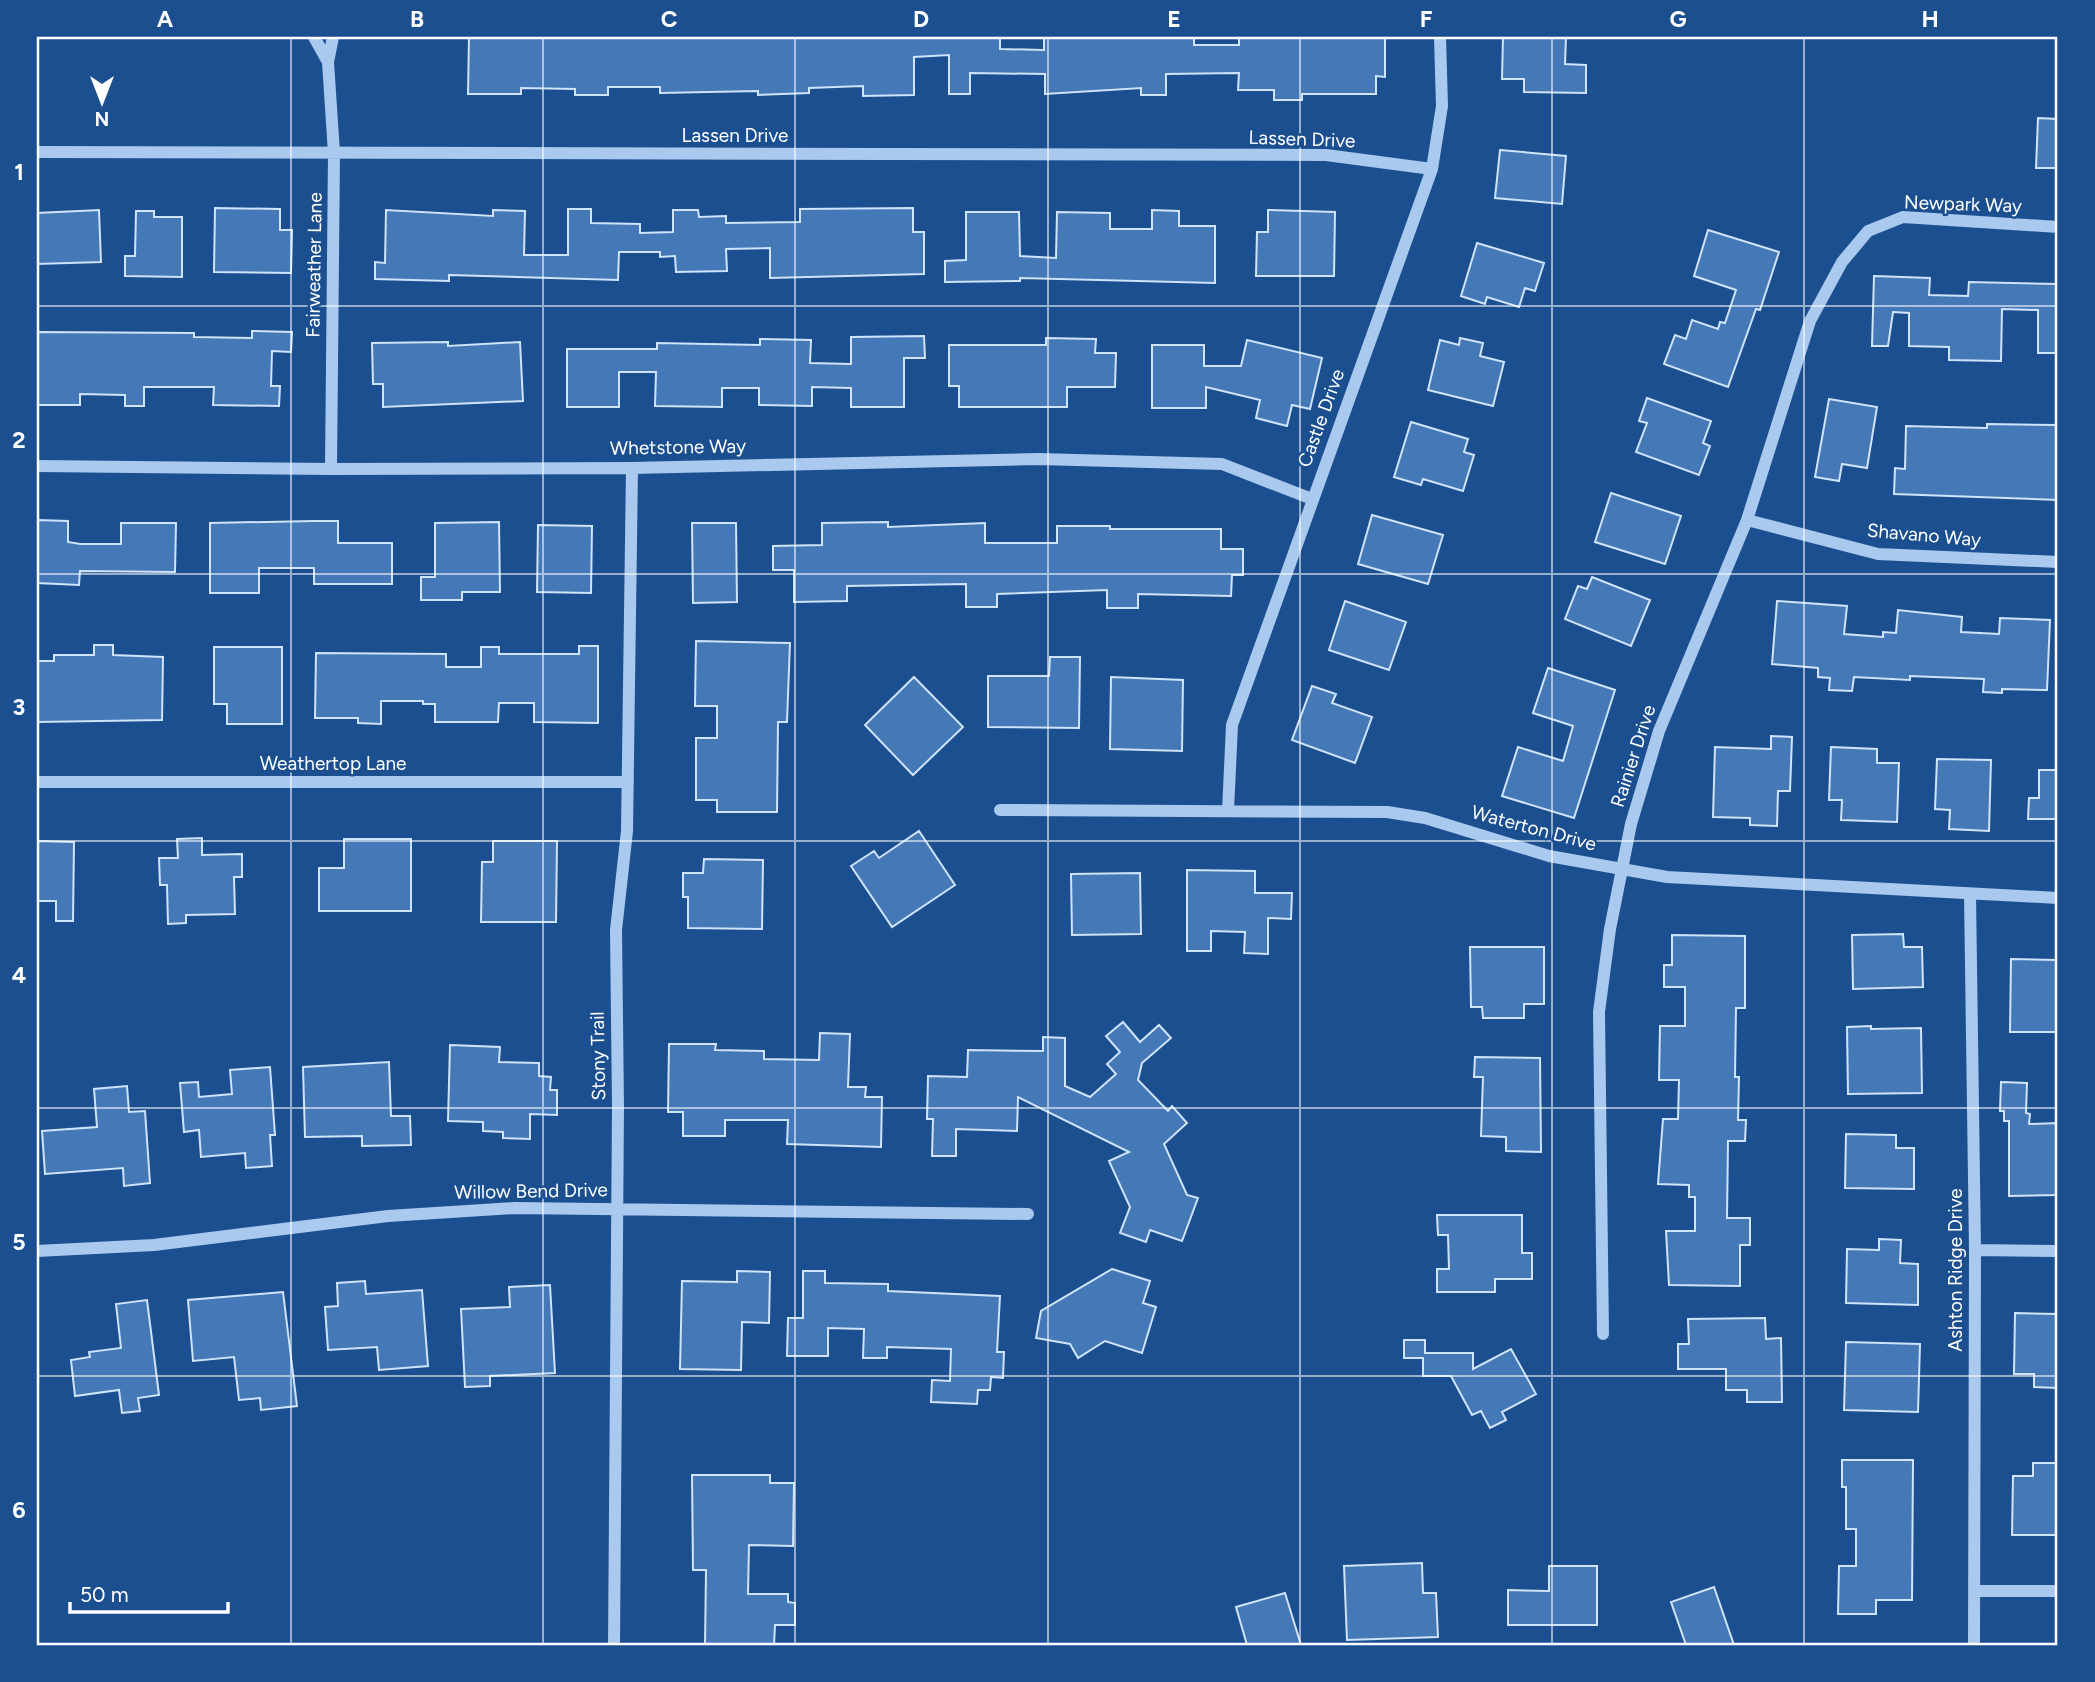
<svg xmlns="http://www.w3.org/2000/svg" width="2095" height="1682" viewBox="0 0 2095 1682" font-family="Figtree,sans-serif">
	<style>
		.building { fill: #4478b7; stroke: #cfe3fa; stroke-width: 2 }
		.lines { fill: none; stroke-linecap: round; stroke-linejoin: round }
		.minor { stroke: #a9c9ee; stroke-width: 12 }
		.grid { fill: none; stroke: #fff; stroke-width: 2; stroke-opacity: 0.55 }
		.labels { text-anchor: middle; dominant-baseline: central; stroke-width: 5; stroke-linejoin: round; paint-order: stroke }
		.street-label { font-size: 19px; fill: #fff; stroke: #1b4f8f }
		.neatline { fill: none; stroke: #fff; stroke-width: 2.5 }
		.grid-label { font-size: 23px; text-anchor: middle; font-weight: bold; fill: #fff }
	</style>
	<rect width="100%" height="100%" fill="#1b4f8f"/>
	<path class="building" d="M469 37H1000V49L1044 50V37H1194V45H1239V37H1385V77L1376 76V94H1302V100H1274V90H1238L1239 73 1166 74V95H1141V88L1045 94V74L970 73V94H949V55L914 57V95L863 96V86L809 88V93L758 95V91L660 93V87H608V95H575V89L521 88V94H468Z
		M1503 37H1566L1565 64 1586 65V93L1524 92V79H1502Z
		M2038 118 2058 119V168H2036Z
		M1500 150 1566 156 1562 204 1495 198Z
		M215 208 280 209V230H292L291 273 214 272Z
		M913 208V232H924V274L770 278V248L726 249 727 271 676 272 675 256 660 257V252H619L618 280 449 275V281L375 279V262L385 263 386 210 493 216V210L525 211 524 255H568V209H591V223L640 224V233L673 232V210H698L699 217 726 216V223L800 222V209Z
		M99 210 101 262 37 264V213Z
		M1152 210 1179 211V226H1215V283L1020 278V281L945 282V261L966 260V212H1019L1020 256 1056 258 1057 212 1110 213V229H1152Z
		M1268 210 1335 212 1334 276H1256L1257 232H1268Z
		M136 211H154V217H182V277L125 276V256H135Z
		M1708 230 1779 252 1760 310 1756 309 1728 387 1664 364 1675 335 1686 339 1692 320 1718 329 1720 322 1725 323 1736 290 1694 276Z
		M1477 243 1544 263 1535 291 1525 288 1519 307 1487 297 1485 304 1461 296Z
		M1874 276 1930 278 1929 295 1968 296 1969 282 2058 284V353H2038V310L2002 309 2001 361 1949 360V347L1909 346V313L1893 312 1888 346H1872Z
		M252 331 292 332 291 352 272 351 271 386H280L279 406 213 405 214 387H144V406H125V395L80 394V405H38L37 332 194 333V337L252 338Z
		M924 336 925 358H904V407H851V388L812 387V406L759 405V388H722V407L655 406 656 372H619V407H567V349H657V343L760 345V339L811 340 810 363 851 364V337Z
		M1046 338 1096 339 1095 353H1116L1115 387H1067V407H959V386H949V345H1046Z
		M1460 338 1483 343 1480 356 1504 362 1493 406 1428 390 1440 340 1459 345Z
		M1247 340 1322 358 1310 409 1292 405 1287 426 1256 418 1260 400 1206 387V408H1152V345H1204V366H1241Z
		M448 342V346L520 342 523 401 383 407V384H373L372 343Z
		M1647 398 1711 421 1703 443 1710 446 1699 475 1636 452 1647 423 1639 421Z
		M1829 399 1877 407 1867 468 1842 464 1839 481 1815 477Z
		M1411 422 1468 439 1464 452 1474 455 1463 491 1423 479 1421 485 1394 477Z
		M1987 424 2058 425V500L1894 494 1895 468 1905 469 1906 426 1987 428Z
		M1611 493 1681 516 1665 564 1595 542Z
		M1372 515 1443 535 1428 584 1358 564Z
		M37 520 68 521V542L80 544H121V523H176L175 572 80 571 79 585 37 583Z
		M314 521H338V543H392V584H314V568H259V593H210V523Z
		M499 522 500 592H462V600H421V577H435V523Z
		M888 522V527L985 523V543H1057V526H1110V529H1221V549H1243V575H1232L1231 596 1138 594V608H1107V590L997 594V607H966V584L847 586V601L794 602V570H773V546L822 545V523Z
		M692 523H736L737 602 693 603Z
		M538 525 592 526 591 593 537 592Z
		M1592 577 1650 600 1631 646 1565 619 1578 586 1587 589Z
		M1345 601 1406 622 1389 670 1329 650Z
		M1777 601 1847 606 1844 634 1883 637V632L1896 633 1898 610 1962 617 1961 632 1999 634 2000 618 2050 620 2047 690 2002 689V693L1983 692 1984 679 1910 676V680L1854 677 1852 691 1829 690 1830 678 1818 677V668L1772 664Z
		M696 641 790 643 787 722H778L777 812H717V800H696V738H717V706H695Z
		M94 645H113V655L163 657 162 720 37 722V661H54V655H94Z
		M579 646H598V723L534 722V703H499L498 722H435V704H423V701H381V724L358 723V718H315L316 653 446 654V667H481V647H499V654H579Z
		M214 647H282V724H227V704H214Z
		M1050 657H1080L1079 728 988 727V676H1049Z
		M1548 668 1615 690 1574 818 1502 796 1518 747 1563 761 1573 726 1533 713Z
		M914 677 963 727 913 775 865 725Z
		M1111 677 1183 680 1182 751 1110 749Z
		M1312 686 1336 694 1332 703 1372 717 1355 763 1292 740Z
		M1771 736 1792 737 1790 791H1778L1777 826 1750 825V818L1713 817 1715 747 1771 749Z
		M1831 747 1877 749V763H1899L1897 822 1841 820 1842 800H1829Z
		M1937 759 1991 760 1989 831 1949 829 1950 810 1935 809Z
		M2039 770H2058V819H2028L2029 798H2039Z
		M919 831 955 885 892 927 851 866 874 851 879 858Z
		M202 838V855L242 854V877H234L235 914 186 915V923L168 924 167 885H160L159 858H178L177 839Z
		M344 839H411V911H319V868H344Z
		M37 841 74 842 73 921H56V901H37Z
		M493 841H557L556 922H481L482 862H493Z
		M704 859 763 860 762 929 688 928V897H683V873H703Z
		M1187 870 1255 871V893H1292L1291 919 1268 918V954L1244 953 1245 932 1211 931V951H1187Z
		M1140 873 1141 934 1072 935 1071 874Z
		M1903 934 1904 947H1922L1923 987 1853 989 1852 935Z
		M1672 935 1745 936V1008H1736L1735 1077H1739L1738 1120H1746L1745 1141H1728L1727 1218H1750V1245H1740V1286L1669 1285 1666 1231H1695V1197H1689V1185L1658 1184 1663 1119H1678L1679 1080H1659L1660 1026H1685V987H1664V965H1672Z
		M1470 947H1544V1004H1524V1018H1483L1482 1007H1471Z
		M2011 959 2058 960V1032H2010Z
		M1123 1022 1140 1042 1159 1025 1171 1038 1142 1063 1138 1080 1168 1111 1172 1106 1187 1123 1164 1144 1187 1195 1198 1198 1182 1241 1150 1230 1146 1242 1120 1233 1130 1207 1109 1161 1129 1152 1018 1097 1017 1131 956 1129V1156H932L933 1119H927L928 1076 967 1077 968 1050 1043 1051V1037L1065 1038V1086L1090 1097 1116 1074 1107 1064 1120 1052 1106 1036Z
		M1871 1026V1029L1921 1028 1922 1093 1848 1094 1847 1027Z
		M820 1033 850 1034 848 1087H866L865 1097H882L881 1147 787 1144 788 1120H725V1136H683V1112H668L669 1044H716L715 1050 764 1051V1059L819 1060Z
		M450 1045 500 1047 499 1062 539 1063V1076L551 1077 550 1090H557V1115L530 1114V1139L503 1138V1132L483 1131V1122L448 1121Z
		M1475 1057 1540 1058 1541 1152 1506 1151V1137L1481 1136 1483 1077H1474Z
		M389 1062 391 1116H410L411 1145 362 1146V1136L305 1137 303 1067Z
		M270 1067 275 1135H270L272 1166 246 1168 245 1153 201 1157 199 1130 184 1132 180 1083 198 1082 199 1097 232 1094 230 1070Z
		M2001 1082 2027 1083 2026 1113 2030 1114 2029 1124 2058 1123V1195L2009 1196V1121H2004V1111H2000Z
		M127 1086 129 1112 145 1111 150 1183 124 1186 123 1168 45 1174 42 1131 97 1127 94 1089Z
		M1846 1134 1896 1135V1148H1914V1189L1845 1188Z
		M1437 1215H1522V1253H1532V1279H1495V1292H1437V1269H1449L1448 1235H1438Z
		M1879 1239 1901 1240 1900 1263 1918 1264V1305L1846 1303 1847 1249 1879 1250Z
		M1112 1269 1150 1281 1143 1303 1156 1307 1142 1353 1105 1341 1078 1358 1070 1344 1036 1338 1041 1311Z
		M737 1271 770 1272 769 1323 742 1322 741 1370 680 1369 682 1281 737 1282Z
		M803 1271H825V1283L888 1284V1291L1000 1296 997 1352H1004L1003 1378 991 1377 990 1390H978L977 1404 931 1402 932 1380 950 1381 951 1349 887 1347V1358H863L864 1329 828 1328V1356H787L788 1318H803Z
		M365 1281 366 1294 422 1290 428 1366 379 1370 377 1347 328 1350 325 1307 338 1306 337 1283Z
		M550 1285 555 1373 490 1376V1386L465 1387 461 1309 510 1307 509 1287Z
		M283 1292 297 1406 261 1410 260 1398 239 1400 234 1357 193 1361 188 1300Z
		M147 1300 159 1395 138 1398 140 1411 122 1413 119 1390 75 1396 71 1360 90 1357 89 1352 121 1348 116 1304Z
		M2015 1313 2058 1314V1388L2034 1387V1374H2014Z
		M1765 1318 1766 1339 1781 1338 1782 1402H1747V1390H1726V1369H1678V1344H1689L1688 1319Z
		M1404 1340H1425V1353H1473V1369L1511 1349 1536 1394 1502 1412 1506 1420 1490 1428 1481 1411 1472 1415 1451 1376H1423V1358H1404Z
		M1846 1342 1920 1344 1918 1412 1844 1410Z
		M1842 1460H1913L1912 1600H1876V1614H1838L1839 1566H1856V1529H1846V1487H1842Z
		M2033 1463H2058V1535H2012L2013 1476H2033Z
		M692 1475H770V1483H794L793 1546 749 1545 748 1594H788V1602L795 1603V1625H775L774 1645H705L706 1570H693Z
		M1422 1563 1423 1593H1436L1438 1637 1347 1640 1344 1566Z
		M1549 1566H1597V1625H1508V1590L1549 1591Z
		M1714 1587 1734 1645H1686L1671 1602Z
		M1285 1593 1301 1645H1247L1236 1607Z"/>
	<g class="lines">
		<path class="minor" d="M314 37 328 62
			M37 152 1326 155 1432 169
			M37 466 331 469 632 468 1039 459 1222 464 1312 499
			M331 469 334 153 328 62 333 37
			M1747 520 1878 554 2058 562
			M37 782H628
			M1000 810 1387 812 1425 818 1549 856 1667 877 2058 898
			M1228 811 1232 725 1432 169 1442 106 1440 37
			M1970 894 1975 1250 1974 1645
			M1975 1250 2058 1251
			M37 1251 154 1245 388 1216 515 1208 1028 1214
			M1603 1334 1599 1012 1610 929 1631 824 1659 731 1747 520 1810 321 1842 262 1868 231 1903 217 2058 227
			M1974 1591H2058
			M614 1645 618 1107 616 930 627 831 632 468"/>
	</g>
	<path class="grid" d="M291 37V1645M543 37V1645M795 37V1645M1048 37V1645M1300 37V1645M1552 37V1645M1804 37V1645M37 306H2058M37 574H2058M37 841H2058M37 1108H2058M37 1376H2058"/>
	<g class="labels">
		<g class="street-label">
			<text x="735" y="135">Lassen Drive</text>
			<text transform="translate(1302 139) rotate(2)">Lassen Drive</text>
			<text transform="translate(1963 204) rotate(2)">Newpark Way</text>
			<text transform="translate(314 265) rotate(-89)">Fairweather Lane</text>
			<text transform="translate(1321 418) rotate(-70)">Castle Drive</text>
			<text transform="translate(678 447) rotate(-1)">Whetstone Way</text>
			<text transform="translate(1924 535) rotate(5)">Shavano Way</text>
			<text transform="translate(1633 756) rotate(-72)">Rainier Drive</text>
			<text x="333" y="763">Weathertop Lane</text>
			<text transform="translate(1534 828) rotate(15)">Waterton Drive</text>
			<text transform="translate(598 1056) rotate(-91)">Stony Trail</text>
			<text transform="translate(531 1191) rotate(-1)">Willow Bend Drive</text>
			<text transform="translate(1955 1270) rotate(-90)">Ashton Ridge Drive</text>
		</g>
	</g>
	<rect width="2095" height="1682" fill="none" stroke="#1b4f8f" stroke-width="77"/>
	<g transform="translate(102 102) rotate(180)" stroke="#1b4f8f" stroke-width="5" paint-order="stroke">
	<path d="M0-5L12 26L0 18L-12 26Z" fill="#ffffff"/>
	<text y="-10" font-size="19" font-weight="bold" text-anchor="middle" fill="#ffffff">N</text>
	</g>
	<path d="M70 1602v10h158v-10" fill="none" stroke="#ffffff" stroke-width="3.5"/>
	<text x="80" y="1602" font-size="21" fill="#ffffff" stroke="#1b4f8f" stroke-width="5" paint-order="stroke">50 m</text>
	<rect x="38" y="38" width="2018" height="1606" class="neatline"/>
	<g class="grid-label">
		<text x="165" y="27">A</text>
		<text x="417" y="27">B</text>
		<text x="669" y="27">C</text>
		<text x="921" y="27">D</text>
		<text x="1174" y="27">E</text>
		<text x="1426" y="27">F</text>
		<text x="1678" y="27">G</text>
		<text x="1930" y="27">H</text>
		<text x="19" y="180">1</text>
		<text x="19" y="448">2</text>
		<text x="19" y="715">3</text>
		<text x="19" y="983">4</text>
		<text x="19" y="1250">5</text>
		<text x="19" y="1518">6</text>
	</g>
</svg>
